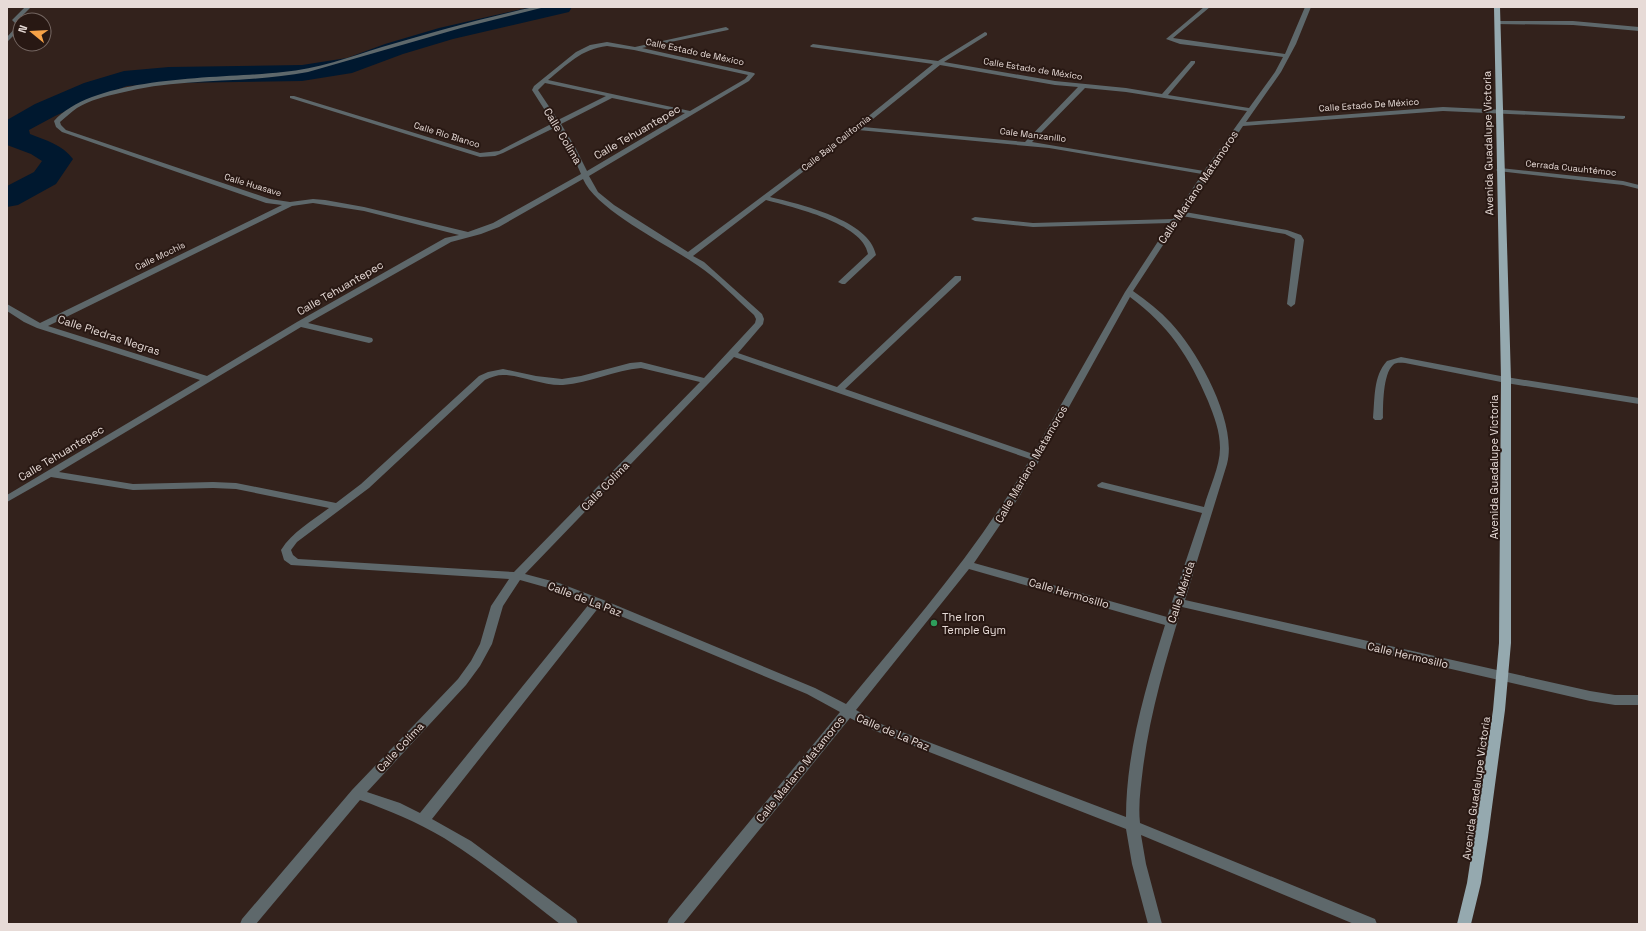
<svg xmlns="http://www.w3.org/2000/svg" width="1646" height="931" viewBox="0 0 1646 931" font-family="'Space Grotesk',sans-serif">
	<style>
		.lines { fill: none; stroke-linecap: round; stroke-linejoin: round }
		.river { fill: #00182f; fill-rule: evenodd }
		.minor { fill: #5e686b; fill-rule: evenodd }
		.major { fill: #95a9af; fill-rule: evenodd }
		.leisure-dot { fill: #2e9e5b; stroke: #281813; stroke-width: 1.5 }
		.labels { text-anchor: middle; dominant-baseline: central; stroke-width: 4; stroke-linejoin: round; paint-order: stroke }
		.far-street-label { font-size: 9px; fill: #e7dbd7; stroke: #281813 }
		.street-label { font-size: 11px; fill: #e7dbd7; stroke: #281813 }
		.poi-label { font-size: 11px; fill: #e7dbd7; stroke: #281813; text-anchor: start }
	</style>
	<rect width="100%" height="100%" fill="#33221c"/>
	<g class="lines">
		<path class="river" d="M531 7H572L569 12 453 39 403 54 352 73 302 81 169 83 127 86 102 95 55 116 29 130 30 134C45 140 63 145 73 159L56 184 18 205 7 207V186L34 172 42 161 31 154 7 145V120L35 104 84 83 124 71 169 67 302 65 347 58 385 44 439 28Z"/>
		<path class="minor" d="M25 7H31L18 20 20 22V29L7 42V37L16 27V24L12 20Z
			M534 7H545L461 28 308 72C246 84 181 77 120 93 106 96 90 100 77 108 71 112 66 117 60 122L61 125 66 130 270 199 290 202 313 199 325 200 364 207 468 232 493 223 581 174 569 147 556 127 503 153 495 156 480 157 290 98V96H294L480 153 499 151 553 123 532 90 534 86 576 52 590 45 607 42 635 47 726 27 729 29 728 30 642 48 754 73 755 74 749 81 589 176 598 192 614 205 688 252 855 127 933 64 811 47 810 46 813 44 938 61 985 32 987 33V35L944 62 1055 81 1126 88 1162 94 1191 61H1195V63L1168 95 1249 108 1275 72 1283 57 1180 44 1166 39 1204 7H1210L1173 38 1285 54 1305 7H1311L1296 44 1281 72 1246 122 1443 107 1625 116V118L1623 119 1443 111 1243 126 1185 212 1287 230 1301 235 1304 240 1295 304 1291 307 1287 304 1295 239 1285 234 1182 216 1133 291C1147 301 1160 311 1171 323 1198 352 1238 423 1227 464L1185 600 1590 691 1615 695H1639V705H1615L1590 701 1182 607C1166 659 1150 713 1143 768 1141 786 1138 804 1140 823L1375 919 1377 924H1354L1141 835 1146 864 1162 924H1148L1132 864 1126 829 873 730 850 718 683 924H667L669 919 840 712 807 694 599 607 432 819 471 841 576 919 578 924H560C522 895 485 863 444 838 417 822 388 810 360 800L256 924H240L242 919 352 790 458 679 471 661 480 644 491 606 509 579 291 565 284 560 281 550C292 532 312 521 329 508L236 489 213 488 133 490 51 477 7 502V495L200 380 37 328 24 322 7 311V304L40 323 282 205 266 203 62 132 56 127 54 121C97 74 222 79 283 72 317 69 350 57 382 47 433 32 483 18 534 7ZM607 46 634 50 748 75 745 79 690 111 548 80C567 65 581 49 607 46ZM940 65 1055 85 1078 87 1025 142 863 127ZM545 83 606 96 558 120 538 90ZM1085 88 1126 92 1247 111 1204 171 1032 142ZM612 98 685 113 587 171 575 147 561 124ZM858 130 1049 148 1202 174 1173 219 1033 223 975 217 971 219 975 221 1033 227 1170 223 1125 292 1033 454 845 389 961 280V276H955L837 387 738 353 763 324 764 319 762 314 704 262 693 256 766 200C792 207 863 223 868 254L838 282 842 284H845L876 255C870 220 799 204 770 197ZM583 179C596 210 667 244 697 265 717 278 736 299 754 315L756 319 755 323 704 378 641 362 630 363 581 376 562 379 536 376 503 369 488 372 479 376 361 484 336 503 236 483 213 482 133 484 59 472 301 327 369 343 372 342 373 340 372 338 308 323 451 242 481 234 499 227ZM313 203 364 211 459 235 445 238 297 322 207 376 48 326 292 206ZM1130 297C1169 326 1189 356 1208 401 1214 416 1220 431 1220 448 1220 467 1209 488 1204 507L1102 482 1097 485 1098 487 1202 513 1167 617 974 563 1019 497ZM734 357 1030 459C979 549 911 625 846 704L815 688 601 599 559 583 525 574ZM641 368 700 382 514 572 298 559 293 555 291 550 297 542 369 488 485 380C491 377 497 375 503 375 521 375 543 386 563 385 590 383 615 370 641 368ZM969 569 1165 625C1146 686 1126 752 1126 817L881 724 856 710ZM520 580 552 589 590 603 420 813 400 803 367 792 466 685 480 666 492 644 503 606Z
			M1498 21H1573L1639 27V31L1573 25 1496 24V22Z
			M1500 168 1623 181 1639 185V189L1623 185 1498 171 1496 170Z
			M1401 357 1506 377 1639 398V404L1506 383 1405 363C1401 363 1396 362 1393 365 1383 374 1383 405 1383 418L1381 420H1375L1373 418C1375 399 1373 376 1387 361Z"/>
		<path class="major" d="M1494 7H1500L1511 380V643L1505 710 1488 837 1481 883 1471 924H1457L1467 883 1474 837 1493 710 1499 643 1501 380Z"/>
	</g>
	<circle class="leisure-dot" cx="934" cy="623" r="4"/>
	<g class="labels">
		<g class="far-street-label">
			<text transform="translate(695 52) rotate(12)">Calle Estado de México</text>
			<text transform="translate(1033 69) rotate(9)">Calle Estado de México</text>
			<text transform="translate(1369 105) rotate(-4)">Calle Estado De México</text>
			<text transform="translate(447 135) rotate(17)">Calle Rio Blanco</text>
			<text transform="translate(1033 135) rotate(7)">Cale Manzanillo</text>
			<text transform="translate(836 143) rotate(-38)">Calle Baja California</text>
			<text transform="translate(1571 168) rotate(6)">Cerrada Cuauhtémoc</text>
			<text transform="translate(253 185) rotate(17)">Calle Huasave</text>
			<text transform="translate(160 256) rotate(-26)">Calle Mochis</text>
		</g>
		<g class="street-label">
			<text transform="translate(637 132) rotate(-30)">Calle Tehuantepec</text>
			<text transform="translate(563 136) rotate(59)">Calle Colima</text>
			<text transform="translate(1488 143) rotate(-91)">Avenida Guadalupe Victoria</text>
			<text transform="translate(1198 187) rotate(-56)">Calle Mariano Matamoros</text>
			<text transform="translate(340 288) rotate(-30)">Calle Tehuantepec</text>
			<text transform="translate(109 335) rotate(18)">Calle Piedras Negras</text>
			<text transform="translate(61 453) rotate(-31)">Calle Tehuantepec</text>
			<text transform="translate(1031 464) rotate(-60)">Calle Mariano Matamoros</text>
			<text transform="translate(1494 467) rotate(-90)">Avenida Guadalupe Victoria</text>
			<text transform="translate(605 486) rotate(-46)">Calle Colima</text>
			<text transform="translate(1181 592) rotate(-72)">Calle Mérida</text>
			<text transform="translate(1069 593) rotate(16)">Calle Hermosillo</text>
			<text transform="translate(585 599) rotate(21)">Calle de La Paz</text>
			<text transform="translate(1408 655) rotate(13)">Calle Hermosillo</text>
			<text transform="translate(893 732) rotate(23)">Calle de La Paz</text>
			<text transform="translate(400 747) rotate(-47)">Calle Colima</text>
			<text transform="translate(800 769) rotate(-51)">Calle Mariano Matamoros</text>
			<text transform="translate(1476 788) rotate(-82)">Avenida Guadalupe Victoria</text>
		</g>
		<g class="poi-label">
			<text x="942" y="617">The Iron<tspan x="942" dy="13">Temple Gym</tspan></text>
		</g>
	</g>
	<rect width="1646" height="931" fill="none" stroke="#e7dbd7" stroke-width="16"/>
	<g transform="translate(32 32) rotate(288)"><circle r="19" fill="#281813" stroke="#746661"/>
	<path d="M0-3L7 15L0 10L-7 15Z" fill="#f6a247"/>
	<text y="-6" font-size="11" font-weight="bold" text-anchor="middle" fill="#e7dbd7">N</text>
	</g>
</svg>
